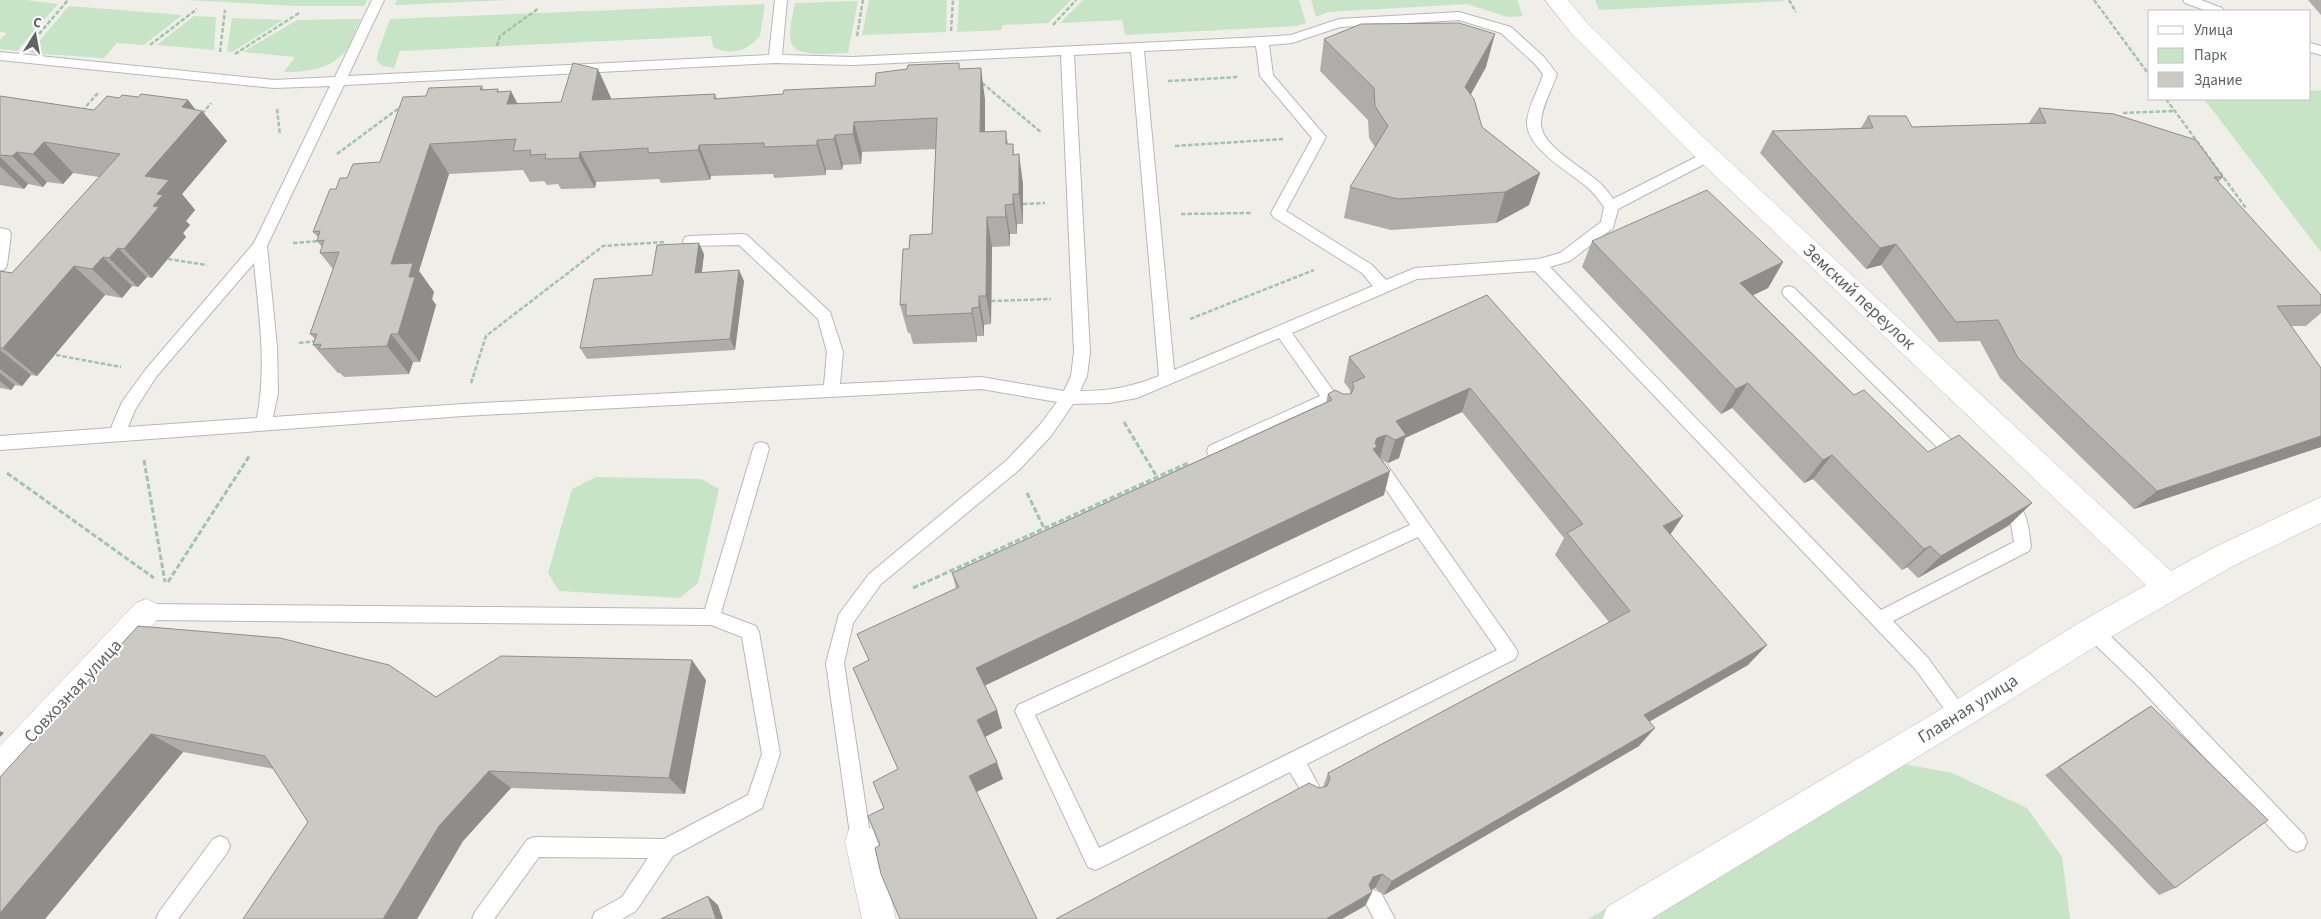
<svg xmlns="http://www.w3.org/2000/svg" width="2321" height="919" viewBox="0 0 2321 919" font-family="'Source Sans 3',sans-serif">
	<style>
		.green { fill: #c8e4c7 }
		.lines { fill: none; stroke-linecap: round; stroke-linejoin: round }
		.service-casing { stroke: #b5b8bb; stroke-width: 2 }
		.minor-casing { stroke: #b5b8bb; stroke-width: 1 }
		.path-far1 { stroke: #a1c5aa; stroke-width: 2.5; stroke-dasharray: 4.5 2; stroke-linecap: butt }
		.path { stroke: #a1c5aa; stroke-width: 3; stroke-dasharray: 5.5 2.5; stroke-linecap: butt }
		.service { fill: #fff; fill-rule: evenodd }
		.minor { fill: #fff; fill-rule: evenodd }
		.wall { fill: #afada9 }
		.shaded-wall { fill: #8e8d89 }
		.building { fill: #cbc9c4; stroke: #8e8d89 }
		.labels { text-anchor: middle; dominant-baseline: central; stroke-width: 4; stroke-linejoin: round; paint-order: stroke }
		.street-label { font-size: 18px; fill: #5f6366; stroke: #fff }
	</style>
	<rect width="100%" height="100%" fill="#efeee8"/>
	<path class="green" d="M0 0H26L58 4 17 51 0 49V40L7 33 0 32Z
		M185 0H367L364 6H295Z
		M397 0H511L395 5Z
		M869 0H947L946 32 862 35Z
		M959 0H1071L1048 23 1003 25 1001 30 957 32Z
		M1083 0H1299L1306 23 1297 26 1125 35 1122 20 1060 23Z
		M1311 0H1517L1523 16 1508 17 1467 4 1328 12 1316 17Z
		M1595 0H1783L1784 1 1599 10Z
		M858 1 848 53C835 53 795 59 791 42 788 31 793 15 795 3Z
		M765 4 760 36C747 51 731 56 713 47L711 36 400 51 394 68 383 66 377 61 378 52 390 19Z
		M69 6 182 15 144 45 117 43 104 58 29 53Z
		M194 16 216 17 214 50 157 45Z
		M232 18 283 20 232 52 227 51Z
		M361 19C355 30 351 46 343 54 328 70 304 72 284 72L295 57 243 52 297 20Z
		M2321 90V252L2204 99H2310V91Z
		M596 477 701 479 719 489 698 583 680 598 559 591 548 573 572 489Z
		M1904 764 1952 773 2027 808 2062 857 2070 919H1588L1610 906Z"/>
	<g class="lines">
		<g class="service-casing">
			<path id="service" d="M372 0H384L348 76 769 55 775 0H787L782 55 853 57 1262 37 1291 35 1339 19 1459 12 1511 27 1544 57 1557 74C1552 90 1542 105 1541 122 1539 144 1580 166 1595 179 1602 184 1608 191 1613 199L1704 153H1714L1716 156 1714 159 1618 209 1613 228 1570 261 1550 267 1881 610 2014 542 2010 518 1995 500 1997 495C2005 492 2009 495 2015 501 2029 515 2028 527 2031 546L2029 551 1893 621 1928 658 1965 709 1968 715 1965 721 1959 724 1953 721 1916 670 1535 271 1417 279 1292 333 1344 406 1342 411C1335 413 1332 412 1328 407L1215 458 1209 456 1207 451 1209 446 1320 396 1279 338 1137 398 1109 403 1073 404 1051 436 1019 470 881 584 853 623 844 663 871 841 868 848 861 851 854 848 851 841 826 663 839 614 869 574 1007 460 1039 426 1057 402 981 389 463 416 0 450V436L111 428 122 402 146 369 254 243 330 86 274 88 0 60V52L274 80 335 77ZM1459 20 1501 33 1534 63 1543 74C1539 90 1528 105 1527 122 1526 148 1569 172 1586 186 1593 192 1598 199 1604 207L1601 222 1560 253 1539 259 1415 268 1386 280 1372 265 1286 211 1326 137 1273 75 1269 45 1292 43 1340 27ZM1256 46 1260 76 1312 138 1271 213 1273 217 1362 273 1373 286 1174 370 1144 51ZM1131 52 1159 376C1132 387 1109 391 1080 391L1087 376 1090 352 1074 55ZM1061 55 1074 352 1071 376 1064 391 981 377 840 384 843 352 830 312 747 235 742 234 690 236 685 237 683 241 685 245 690 246 739 245 818 319 827 352 824 385 463 404 273 417 278 393 277 347 267 246 344 85 775 63 853 65ZM254 263C259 314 267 367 257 418L128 427 135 410 156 377Z
				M2183 0H2201L2222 8 2224 11H2207L2185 3Z
				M2310 43 2321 46V55L2310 52Z
				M0 228 9 230 11 234 7 265 5 269 0 271Z
				M1789 286 1794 288 1966 454 1968 459 1966 464 1960 466 1954 464 1784 296 1782 292 1784 288Z
				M761 442 767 444 769 449 721 613 756 626 759 632 780 754 762 808 673 856 636 911 622 919H592L595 912 622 897 648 858 539 857 494 919H472L475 912 527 840 534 837 664 839 748 795 762 754 742 637 711 625 146 620 140 618 137 612 140 606 146 604 705 609 753 449 755 444Z
				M1379 460 1385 462 1515 647 1518 653 1515 659 1307 764 1323 794 1321 801 1314 803 1307 801 1290 772 1102 867 1095 870 1088 867 1015 711 1018 705 1410 525 1371 467 1373 462ZM1418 537 1497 650 1099 848 1035 715Z
				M2093 623 2099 625 2150 674 2304 835 2307 842 2304 849 2297 852 2290 849 2138 686 2087 637 2084 631 2087 625Z
				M220 836 227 839 230 846 227 853 178 919H156L159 912 213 839Z
				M1374 890 1381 893 1395 919H1374L1364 900 1367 893Z"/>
		</g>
		<g class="minor-casing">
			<path id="minor" d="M1545 0H1568L1588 24 1702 136 2171 571 2213 548 2321 497V523L2233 566 2104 641 1970 725 1651 919H1602L1607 907 1948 705 2082 621 2146 585 1686 148 1572 34Z
				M146 599 156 603 161 612 156 621 11 780 0 784V746L136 603Z
				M861 825 873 829 877 841 896 919H862L845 841 849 829Z"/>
		</g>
		<path class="path-far1" d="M1789 0 1796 12
			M2094 0 2150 76
			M1053 25 1076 0
			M951 31 953 0
			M39 34 68 0
			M857 36 863 0
			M150 45 197 9
			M497 46 500 36 539 8
			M220 52 225 10
			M235 54 299 13
			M1168 81 1239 77
			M982 83 1042 133
			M2166 99 2246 208
			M277 109 280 135
			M82 111 98 93
			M2123 113 2175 111
			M202 114 211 103
			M1175 146 1283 139
			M337 154 403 105
			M1023 204 1045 203
			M1181 214 1252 213
			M293 243 319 241
			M168 259 207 265
			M991 301 1051 299
			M1190 319 1314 270
			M299 343 317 341
			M56 355 121 367
			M471 383 486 336 603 246 665 242"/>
		<path class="path" d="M1124 422 1157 477
			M144 460 165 582
			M7 473 154 578
			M1027 493 1044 528
			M168 582 250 455
			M913 588 1188 463"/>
		<use href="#service" class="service"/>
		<use href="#minor" class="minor"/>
	</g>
	<path class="wall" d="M2308 0H2321V15Z
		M1324 39 1486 67 1471 94 1482 127 1540 173 1529 205 1496 223 1391 230 1344 218 1350 187 1375 147 1369 138 1368 120 1320 71Z
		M960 69 985 99V132L1006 131 1008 144H1013L1014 154 1023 184V224H1017V234H1010V246L992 247 991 324 984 325V336H977V342L913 344 910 333H908L900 305 909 249 932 234 936 149 862 152 861 164 843 165 842 170H826V175L774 178 773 174 711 176 710 180 661 183 659 179 596 182 595 188 561 189 558 184 547 185 544 181 530 182 523 170 449 174 419 271 434 292 432 299 436 305 420 362H413L409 374 344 377 340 373H338L313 345 315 339 310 334 333 269 320 253 322 247 317 241 318 237 313 232 336 189 347 178 380 162 426 96 482 86 484 90 498 89 499 92 517 104 715 94 717 99 783 94 875 86Z
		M0 96 94 110 119 98 138 97 188 100 195 110 202 111 227 141 182 194 195 210 186 221 190 225 183 233 186 237 152 278 147 277 138 287 132 286 122 298 105 295 37 376 31 375 22 386 15 385 11 390 0 388V271L12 273 99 177 73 173 63 184 47 182 43 187 28 184 24 189 0 185Z
		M2039 108 2223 177 2218 182 2321 295V313L2306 326H2291L2321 368V447L2134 509 2000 378 1980 341 1939 342 1881 265 1866 269 1760 153 1772 131 1861 128 1868 116 1912 127 2028 124Z
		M1592 241 1783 262 1768 288 1753 295 1854 395 1928 452 2032 503 2008 526 1918 578 1907 567 1902 570 1813 479 1804 483 1732 408 1721 414 1582 267Z
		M704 254 702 272 744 281 735 350 587 359 580 348 652 275Z
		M1487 295 1670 534 1748 665 1649 722 1639 746 1384 895 1375 888 1371 890 1372 892 1365 906 1319 788 1323 787 1328 773 1609 622 1555 555 1564 538 1462 412 1405 438 1399 458 1388 463 1380 458 1384 495 985 685 997 710 1002 728 985 737 1003 779 977 792 880 845 884 808 898 769 869 660 956 588 952 573 1326 402 1328 394H1350V390L1344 382 1349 357Z
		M389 665 436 697 706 680 685 794 511 788 463 841 417 919H243L308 822 274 769 183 752 45 919H0V777Z
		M2151 706 2175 888 2159 895 2045 775 2136 715Z"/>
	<path class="shaded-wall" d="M1495 34 1486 67 1457 119 1465 87Z
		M981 68 985 99V162L980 132Z
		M598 69 612 100H592Z
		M511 91 527 122 507 104Z
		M188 100 199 114 202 111 227 141 182 194 195 210 186 221 190 225 183 233 186 237 152 278 124 249 153 206 145 176 182 107Z
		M854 122 862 152 861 164 853 134Z
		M835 135 843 165 842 170 834 139Z
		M817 140 826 170V175L817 145Z
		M44 142 73 173 63 184 33 154Z
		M430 144 449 174 419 271 434 292 432 299 436 305 420 362 398 334 391 264Z
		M699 145 711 176 710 180 698 150Z
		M17 152 47 182 43 187 12 156Z
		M580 152 596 182 595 188 579 158Z
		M1019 154 1023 184V224L1019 194Z
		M0 157 28 184 24 189 0 166Z
		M1540 173 1529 205 1496 223 1505 192Z
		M1013 194 1017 224V234L1013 204Z
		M1005 205 1010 234V246L1006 217Z
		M987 217 992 247 991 324 986 296Z
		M699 243 704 254 700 284 695 273Z
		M1896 244 1881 265 1866 269 1880 248Z
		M118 248 147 277 138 287 109 258Z
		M103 257 132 286 122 298 92 269Z
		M1783 262 1768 288 1725 309 1740 283Z
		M74 266 105 295 37 376 3 348Z
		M739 270 744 281 735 350 730 339Z
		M979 296 984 325V336L979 307Z
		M972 308 977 336V342L972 313Z
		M391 334 413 362 409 374 387 346Z
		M0 350 31 375 22 386 0 369Z
		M0 373 15 385 11 390 0 381Z
		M1748 383 1732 408 1721 414 1736 389Z
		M1470 388 1462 412 1405 438 1399 458 1388 463 1395 440 1396 421Z
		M1386 435 1380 458 1367 473 1377 438Z
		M2321 436V447L2134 509 2157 491Z
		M1832 455 1813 479 1804 483 1823 460Z
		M1390 471 1384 495 982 687 976 668Z
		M2032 503 2008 526 1918 578 1941 556Z
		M1683 516 1668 538 1663 526Z
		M1930 546 1907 567 1902 570 1924 549Z
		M1767 645 1748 665 1629 733 1644 715Z
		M692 660 706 680 685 794 669 778Z
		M997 710 1002 728 983 738 977 720Z
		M1655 728 1639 746 1384 895 1392 881Z
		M0 731 4 733 0 737Z
		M151 734 183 752 45 919H0V913Z
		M997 762 1003 779 976 792 969 776Z
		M489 771 511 788 463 841 417 919H383L439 826Z
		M1382 874 1375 888 1366 891 1373 877Z
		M1372 892 1365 906 1342 919H1326Z
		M708 896 718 905 723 919H716Z"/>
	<path class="building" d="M1459 23 1495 34 1465 87 1474 99 1482 127 1540 173 1505 192 1398 199 1350 187 1388 126 1375 106 1374 88 1324 39 1361 24Z
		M573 63 598 69 592 100 715 94 714 99 783 94 784 90 875 86 876 73 907 69 908 65 959 63V69L981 68 980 132 1006 131V144H1013V155L1019 154V194H1013V204L1005 205 1006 217H987L986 296H979V307L972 308V313L906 316V304L900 305 903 249H909L910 235 932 234 937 118 854 122 853 134 835 135 834 139 817 140V145L764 147V143L699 145 698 150 648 153V148L580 152 579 158 545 159 546 154 530 155 531 150 513 151 516 139 430 144 391 264 413 263 409 277H415L398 334H391L387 346 319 349 321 344 313 345 317 334H310L339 252 320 253 324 240 317 241 320 231 313 232 330 189H336L340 178H347L353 164 380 162 403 97 426 96 429 88 482 86 480 90 498 89 497 92 511 91 507 104 561 102Z
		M141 94 188 100 182 107 202 111 145 176 169 180 157 194 163 195 153 206 159 207 124 249 118 248 109 258 103 257 92 269 74 266 3 348H0V271L12 273 120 154 44 142 33 154 17 152 12 156 0 155V96L94 110 107 96 119 98 122 95 138 97Z
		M2039 108 2114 114 2196 140 2223 177H2214L2321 295V305L2277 306 2321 368V436L2157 491 2018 358 1998 320 1956 322 1896 244 1880 248 1772 131 1873 128 1868 116H1906L1912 127 2046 123Z
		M1707 190 1783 262 1740 283 1854 395 1864 390 1928 452 1959 435 2032 503 1941 556 1930 546 1924 549 1832 455 1823 460 1748 383 1736 389 1592 241Z
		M699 243 695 273 739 270 730 339 580 348 594 279 652 275 657 245Z
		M1487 295 1683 516 1663 526 1767 645 1644 715 1655 728 1392 881 1382 874 1373 877 1369 885 1372 892 1326 919H1056L1309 783 1319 788 1327 786 1330 778 1328 773 1630 611 1567 533 1583 524 1470 388 1396 421 1406 435 1395 440 1386 435 1377 438 1375 443 1377 447 1373 449 1390 471 976 668 997 710 977 720 997 762 969 776 1037 919H900L881 874 875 848 880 845 868 816 884 808 873 782 898 769 853 668 869 660 857 634 959 587 952 573 1332 400 1328 394 1335 390 1343 394H1351L1354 387 1352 383 1365 377 1349 357Z
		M138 626 280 638 389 665 436 697 501 656 692 660 669 778 489 771 439 826 383 919H243L308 822 265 756 151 734 0 913V777Z
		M2151 706 2268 820 2175 888 2059 767Z
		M708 896 716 919H661Z"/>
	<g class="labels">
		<g class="street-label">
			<text transform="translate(1859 297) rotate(43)">Земский переулок</text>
			<text transform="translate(73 691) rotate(-47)">Совхозная улица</text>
			<text transform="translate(1968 709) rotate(-32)">Главная улица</text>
		</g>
	</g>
	<rect x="2148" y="10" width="162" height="90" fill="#ffffff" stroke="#bfc1c2"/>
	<rect x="2158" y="26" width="25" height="8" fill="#ffffff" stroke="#bfc1c2"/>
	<text x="2194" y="35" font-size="15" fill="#5f6366">Улица</text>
	<rect x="2158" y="48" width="25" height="15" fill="#c8e4c7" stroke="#bfc1c2"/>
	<text x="2194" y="60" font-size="15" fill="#5f6366">Парк</text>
	<rect x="2158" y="72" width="25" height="15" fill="#cbc9c4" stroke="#bfc1c2"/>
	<text x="2194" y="85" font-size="15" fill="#5f6366">Здание</text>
	<g transform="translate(35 35) rotate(11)" stroke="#ffffff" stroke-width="4" paint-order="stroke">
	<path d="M0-4L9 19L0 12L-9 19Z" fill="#5f6366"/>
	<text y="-8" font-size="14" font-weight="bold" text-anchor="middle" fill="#5f6366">С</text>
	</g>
</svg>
